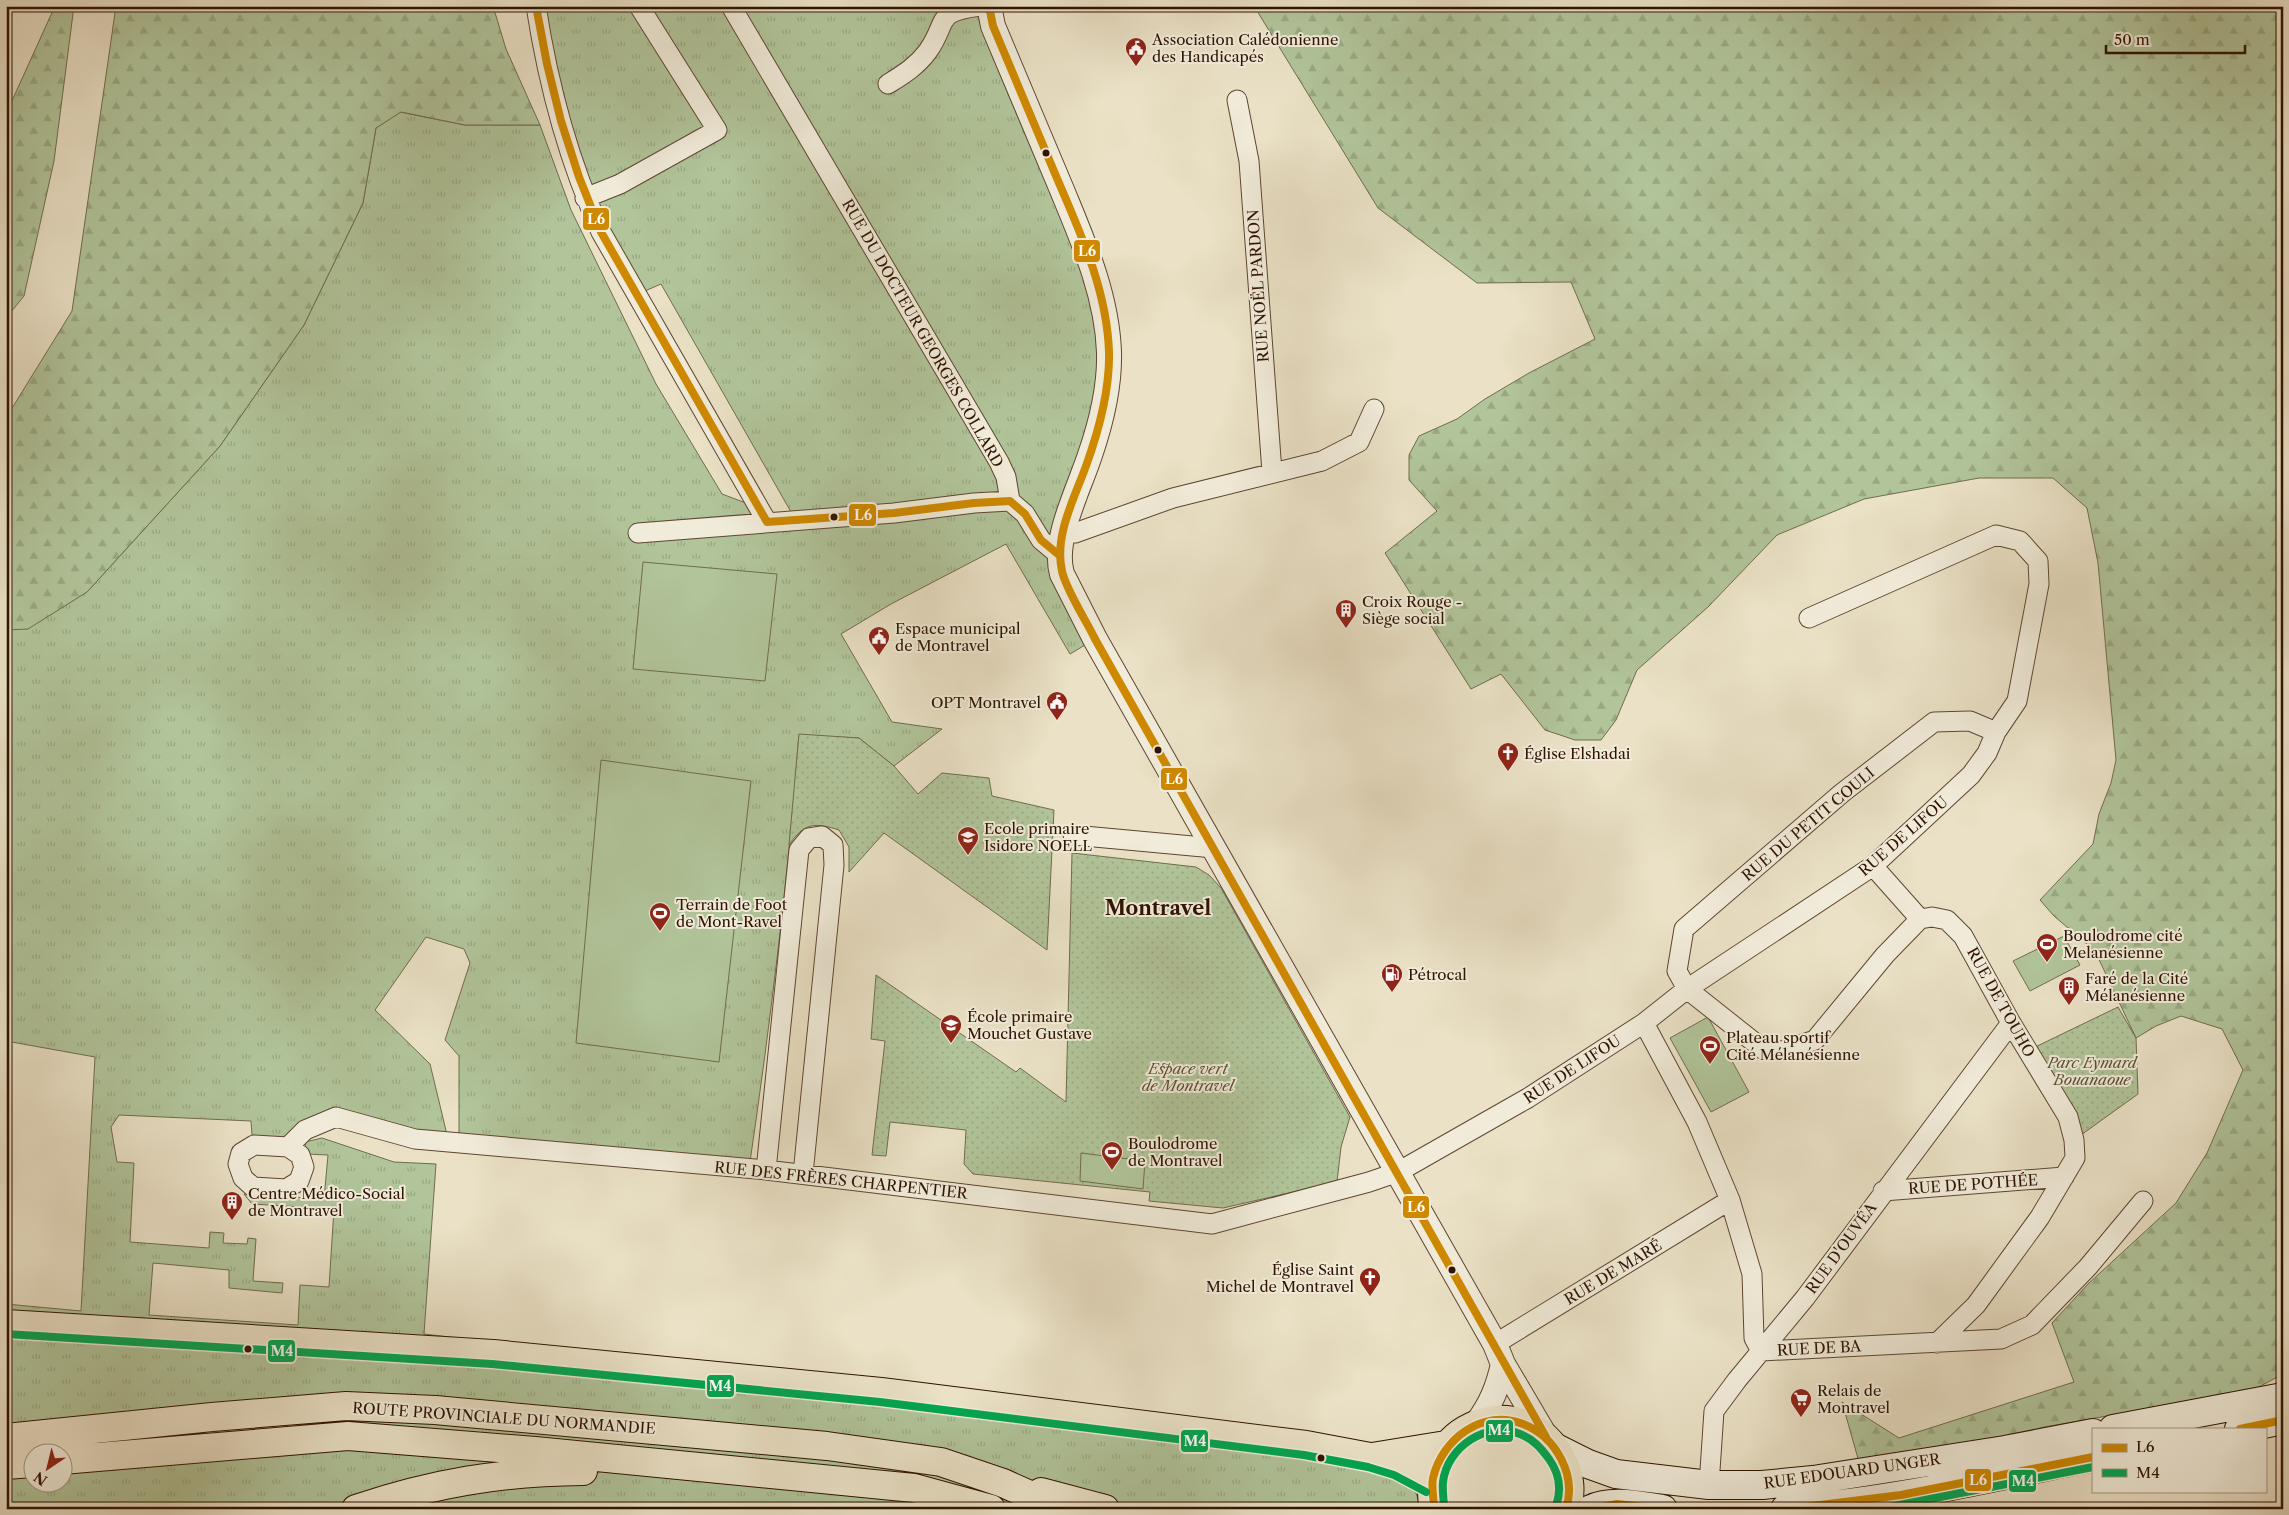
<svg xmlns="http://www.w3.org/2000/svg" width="2289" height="1515" viewBox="0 0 2289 1515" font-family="'Libre Caslon Text',serif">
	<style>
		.grass { fill: url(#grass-tufts); stroke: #706c4d; fill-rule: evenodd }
		.forest { fill: url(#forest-firs); stroke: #706c4d }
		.park { fill: url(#park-dots); stroke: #706c4d }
		.garden { fill: #b1c49a; stroke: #706c4d }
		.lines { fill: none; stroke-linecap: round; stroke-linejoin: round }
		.minor-casing { stroke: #5e4632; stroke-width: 21 }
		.tertiary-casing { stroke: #5e4632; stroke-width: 26 }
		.secondary-casing { stroke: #2f1300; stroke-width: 30 }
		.primary-casing { stroke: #2f1300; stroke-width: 30 }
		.trunk-casing { stroke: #2f1300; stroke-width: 30 }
		.minor { stroke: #f1ecda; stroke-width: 19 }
		.tertiary { stroke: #f1ecda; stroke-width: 24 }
		.secondary { stroke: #f1ecda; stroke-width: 28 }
		.primary { stroke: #eae1c6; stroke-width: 28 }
		.trunk { stroke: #eae1c6; stroke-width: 28 }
		.bus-1-casing { stroke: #f1ecda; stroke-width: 11 }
		.bus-2-casing { stroke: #f1ecda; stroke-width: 11 }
		.bus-1 { stroke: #cf8900; stroke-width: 8 }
		.bus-2 { stroke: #00a651; stroke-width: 8 }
		.bus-dot { fill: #2f1300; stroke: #f1ecda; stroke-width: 2 }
		.labels { text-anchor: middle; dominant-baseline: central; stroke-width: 4; stroke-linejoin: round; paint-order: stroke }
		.poi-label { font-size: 15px; fill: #2f1300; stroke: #f1ecda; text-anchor: start }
		.street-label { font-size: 15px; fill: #2f1300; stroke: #f1ecda }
		.park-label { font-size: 15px; font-style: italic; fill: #5c5136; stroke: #f1ecda }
		.district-label { font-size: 20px; font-weight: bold; fill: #2f1300; stroke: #f1ecda }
		.line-badge { stroke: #f1ecda; stroke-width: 2 }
		.badge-label { font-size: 14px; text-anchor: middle; font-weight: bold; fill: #fff }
	</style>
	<defs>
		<pattern id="grass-tufts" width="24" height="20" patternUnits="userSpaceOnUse" patternTransform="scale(1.25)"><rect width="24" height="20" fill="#b1c49a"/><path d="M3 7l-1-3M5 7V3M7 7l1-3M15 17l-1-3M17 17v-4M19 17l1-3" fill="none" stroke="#99a883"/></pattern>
		<pattern id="forest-firs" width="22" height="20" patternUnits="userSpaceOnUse" patternTransform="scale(1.25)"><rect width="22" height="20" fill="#b1c49a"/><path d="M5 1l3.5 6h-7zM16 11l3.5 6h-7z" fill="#99a883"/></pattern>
		<pattern id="park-dots" width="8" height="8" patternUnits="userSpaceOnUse" patternTransform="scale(1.25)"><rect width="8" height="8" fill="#b1c49a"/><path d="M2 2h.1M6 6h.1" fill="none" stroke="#99a883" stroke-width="1.8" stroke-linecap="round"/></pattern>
	</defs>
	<rect width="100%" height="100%" fill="#eae1c6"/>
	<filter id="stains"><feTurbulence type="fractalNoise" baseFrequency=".004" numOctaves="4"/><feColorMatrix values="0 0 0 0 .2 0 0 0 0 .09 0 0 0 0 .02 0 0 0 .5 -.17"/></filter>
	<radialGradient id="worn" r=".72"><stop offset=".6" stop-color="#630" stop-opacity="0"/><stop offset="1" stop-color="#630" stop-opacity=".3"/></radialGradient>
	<path class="grass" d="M536 6H989L1055 173 1109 352 1060 542 1095 639 1070 654 1006 544 891 604 841 634 892 722 942 729 894 766 859 738 799 735C788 880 770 1025 749 1169L459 1143V1056L445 1040 470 963 464 949 426 937 375 1010 430 1064 449 1143 336 1117 295 1140 252 1135 251 1121 119 1115 111 1127 117 1162 134 1163 130 1242 209 1248 210 1232 224 1233 223 1243 247 1244 248 1238 256 1239 253 1281 283 1283 282 1293 229 1288V1270L153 1263 149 1315 298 1325 300 1285 329 1287 334 1209 252 1204 244 1194 324 1199 328 1155 306 1154 305 1142 322 1138 394 1162 436 1164 424 1334 1399 1449 1422 1509H744L681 1503 653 1509H536L532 1506 459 1509H6V1304L81 1311 95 1057 6 1041V630L87 592 220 446 304 325 363 203 376 128 400 112 465 125H540L571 210 656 384 722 494 759 508 767 522 795 519 661 284 638 294 601 232ZM32 1452H62V1482H32Z"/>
	<path class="forest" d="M55 6H74L54 161 24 296 6 318V114Z
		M116 6H493L506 49 540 125H465L401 112 376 128 363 203 304 325 220 446 87 592 28 629 6 630V418L72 311Z
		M1254 6H2283V1374L2244 1395 2183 1409 2130 1412 2044 1427 1947 1452 1859 1462 1842 1402 1899 1438 2074 1382 2052 1323 2088 1284 2176 1203 2207 1153 2243 1070 2222 1029 2181 1016 2156 1026 2136 1038 2095 951 2054 916 2040 900 2093 844 2099 814 2111 783 2116 760 2098 563 2087 508 2053 478H1979L1864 499 1777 535 1708 607 1637 670 1616 720 1601 740H1575L1545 730 1501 674 1471 689 1385 553 1437 511 1409 480V455L1419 436 1457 419 1485 399 1529 373 1595 339 1571 282 1477 283 1378 208Z"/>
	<path class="park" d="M799 734 859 738 894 766 918 794 942 773 989 778 992 796 1054 810 1047 950 884 833 849 872V847L839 830C814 822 804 823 789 845Z
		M1072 853 1196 867 1209 875 1221 888 1350 1117 1341 1147 1337 1182 1223 1208 1149 1201 1150 1192 973 1174 964 1164 966 1130 890 1122 886 1156 872 1155 885 1041 871 1039 876 975 1016 1072 1020 1068 1066 1102Z
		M2118 1007 2136 1038 2138 1094 2074 1140 2027 1051Z"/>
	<path class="garden" d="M643 562 777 574 765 681 633 669Z
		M601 760 751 781 719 1062 576 1043Z
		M2064 936 2080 965 2030 991 2013 961Z
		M1708 1017 1749 1092 1711 1112 1670 1038Z
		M1081 1153 1145 1161 1143 1189 1080 1181Z"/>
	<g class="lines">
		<g class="minor-casing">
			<path id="minor" d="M536 6C548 84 568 160 601 232L767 522
				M731 6 999 462 1006 477 1010 501
				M888 84C904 74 917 66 928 51 949 21 933 12 980 6
				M1237 100 1249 161 1272 472
				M585 198 620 184 717 130 639 6
				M1010 501 1025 514 1041 540 1059 555
				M1064 529 1075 533 1173 498 1322 461 1359 442 1374 409
				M638 533 894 513 974 503 1010 501
				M1073 835 1214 848
				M1873 866 1920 919 1932 917 1947 920 1963 936 2011 1023 2068 1117 2074 1140 2075 1158 2040 1217 1976 1305 1937 1343
				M1920 919 1885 955 1815 1040 1783 1051 1764 1050 1687 989 1677 971 1684 929 1842 793 1934 722 1970 721 1996 732
				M1644 1023 1697 1122 1730 1200 1752 1274 1754 1338 1761 1351 2001 1339 2032 1325 2088 1267 2143 1201
				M288 1147 300 1155 304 1167 299 1181 286 1189 253 1187 243 1178 238 1164 241 1153 254 1145 288 1147 305 1130 336 1117 415 1139 766 1170 1212 1224 1369 1182 1398 1172 1528 1098 1644 1023 1687 989 1873 866 1971 775 1987 753 1996 732 2017 701 2039 584 2038 561 2020 541 1996 535 1809 618
				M766 1170 799 850 809 838 822 836 833 845 834 865 803 1174
				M1883 1191 2064 1177
				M1495 1344 1730 1200
				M1709 1485 1714 1411 1737 1380 1805 1298 2011 1023"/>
		</g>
		<g class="tertiary-casing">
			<path id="tertiary" d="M989 6 993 26C1016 80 1039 135 1062 190 1083 241 1107 295 1109 352 1110 386 1101 423 1090 455 1079 489 1052 540 1062 574L1095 639 1495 1344 1503 1364 1546 1437
				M1477 1423C1491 1404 1498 1387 1503 1364"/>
		</g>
		<g class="secondary-casing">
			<path id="secondary" d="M2113 1429 2283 1397
				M2239 1429 2283 1420
				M1556 1448 1588 1464 1616 1474 1709 1485H1762L1813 1480 2005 1450 2093 1433
				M1591 1509C1611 1499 1641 1506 1663 1509
				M1785 1509C1888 1503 1991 1477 2093 1457"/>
		</g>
		<g class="primary-casing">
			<path id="primary" d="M6 1324 493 1354 881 1392 1306 1445 1370 1457 1398 1466 1431 1483
				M1372 1457 1446 1445
				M1434 1509C1416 1425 1523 1384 1562 1460 1570 1474 1572 1494 1566 1509"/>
		</g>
		<g class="trunk-casing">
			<path id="trunk" d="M6 1438 212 1417 346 1406 435 1410 827 1446 941 1462 1003 1483 1061 1509
				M62 1460 348 1436 535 1451 914 1488 991 1509
				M6 1465 32 1463
				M1041 1492 1105 1509
				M356 1509C434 1483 500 1472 583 1471"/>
		</g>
		<use href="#minor" class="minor"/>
		<use href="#tertiary" class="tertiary"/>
		<use href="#secondary" class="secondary"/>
		<use href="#primary" class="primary"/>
		<use href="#trunk" class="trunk"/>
		<g class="bus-1-casing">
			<path id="bus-1" d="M536 6 547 64 561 121 579 177 601 232 767 522 894 513 974 503 1010 501 1025 514 1041 540 1059 555
				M989 6 993 26C1014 76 1035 126 1056 176 1080 232 1107 290 1109 352 1110 391 1099 430 1086 466 1074 499 1054 536 1062 571 1065 588 1087 622 1095 639L1546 1437
				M2240 1429 2283 1420
				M1434 1509C1434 1499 1431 1487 1433 1478 1442 1439 1483 1408 1523 1424 1556 1437 1577 1475 1566 1509
				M1592 1509 1617 1504 1661 1509
				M1788 1509 1901 1495 2093 1457"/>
		</g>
		<g class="bus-2-casing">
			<path id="bus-2" d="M6 1334 492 1364 880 1402 1304 1455 1368 1467 1394 1475 1426 1492
				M1444 1509C1444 1500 1442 1490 1443 1482 1447 1447 1487 1420 1520 1434 1533 1439 1541 1448 1549 1459 1559 1473 1562 1489 1556 1506
				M1879 1509 2093 1467"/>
		</g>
		<use href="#bus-1" class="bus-1"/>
		<use href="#bus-2" class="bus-2"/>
	</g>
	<defs>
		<g id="civic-pin" transform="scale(1.125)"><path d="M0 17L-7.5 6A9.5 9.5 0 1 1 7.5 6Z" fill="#8f2418" stroke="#f1ecda"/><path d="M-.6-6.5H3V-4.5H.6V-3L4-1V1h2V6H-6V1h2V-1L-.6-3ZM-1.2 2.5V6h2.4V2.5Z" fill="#fff"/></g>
		<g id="building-pin" transform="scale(1.125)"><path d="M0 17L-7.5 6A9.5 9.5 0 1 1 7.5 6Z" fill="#8f2418" stroke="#f1ecda"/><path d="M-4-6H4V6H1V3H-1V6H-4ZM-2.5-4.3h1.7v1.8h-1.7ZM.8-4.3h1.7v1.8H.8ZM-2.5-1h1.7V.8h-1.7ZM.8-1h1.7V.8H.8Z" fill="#fff"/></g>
		<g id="church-pin" transform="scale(1.125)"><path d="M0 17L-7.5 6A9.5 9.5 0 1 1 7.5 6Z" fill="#8f2418" stroke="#f1ecda"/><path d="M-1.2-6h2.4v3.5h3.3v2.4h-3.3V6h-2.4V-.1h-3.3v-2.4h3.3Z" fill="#fff"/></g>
		<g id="school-pin" transform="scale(1.125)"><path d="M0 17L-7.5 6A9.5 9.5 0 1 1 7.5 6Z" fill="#8f2418" stroke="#f1ecda"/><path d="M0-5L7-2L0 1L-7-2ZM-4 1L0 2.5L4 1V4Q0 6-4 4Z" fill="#fff"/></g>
		<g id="stadium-pin" transform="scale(1.125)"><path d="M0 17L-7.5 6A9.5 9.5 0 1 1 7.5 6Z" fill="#8f2418" stroke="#f1ecda"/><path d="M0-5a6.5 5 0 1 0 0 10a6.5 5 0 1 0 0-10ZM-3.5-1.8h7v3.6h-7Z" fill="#fff"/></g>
		<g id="fuel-pin" transform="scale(1.125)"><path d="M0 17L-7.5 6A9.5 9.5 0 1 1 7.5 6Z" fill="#8f2418" stroke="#f1ecda"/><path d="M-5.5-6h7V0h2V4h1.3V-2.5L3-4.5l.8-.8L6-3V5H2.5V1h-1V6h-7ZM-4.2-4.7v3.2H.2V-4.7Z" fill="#fff"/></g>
		<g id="supermarket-pin" transform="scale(1.125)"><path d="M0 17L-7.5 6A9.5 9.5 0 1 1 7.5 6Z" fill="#8f2418" stroke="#f1ecda"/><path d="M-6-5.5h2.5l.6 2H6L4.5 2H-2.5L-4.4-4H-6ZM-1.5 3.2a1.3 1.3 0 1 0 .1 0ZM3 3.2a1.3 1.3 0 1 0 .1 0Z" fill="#fff"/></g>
	</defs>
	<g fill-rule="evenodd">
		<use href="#civic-pin" x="1136" y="48"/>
		<use href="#building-pin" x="1346" y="610"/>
		<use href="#civic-pin" x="879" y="637"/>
		<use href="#civic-pin" x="1057" y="702"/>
		<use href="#church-pin" x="1508" y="753"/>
		<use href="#school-pin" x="968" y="837"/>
		<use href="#stadium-pin" x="660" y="913"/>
		<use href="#stadium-pin" x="2047" y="944"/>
		<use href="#fuel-pin" x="1392" y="974"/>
		<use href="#building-pin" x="2069" y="987"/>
		<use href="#school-pin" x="951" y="1025"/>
		<use href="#stadium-pin" x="1710" y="1046"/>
		<use href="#stadium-pin" x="1112" y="1152"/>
		<use href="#building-pin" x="232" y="1202"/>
		<use href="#church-pin" x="1370" y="1278"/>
		<use href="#supermarket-pin" x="1801" y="1399"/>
	</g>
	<g class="bus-dot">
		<circle cx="1046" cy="153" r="4.5"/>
		<circle cx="834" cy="517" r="4.5"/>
		<circle cx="1158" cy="750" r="4.5"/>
		<circle cx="1452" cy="1270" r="4.5"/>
		<circle cx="248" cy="1349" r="4.5"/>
		<circle cx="1321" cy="1458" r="4.5"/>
	</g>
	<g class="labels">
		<g class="poi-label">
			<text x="1152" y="39">Association Calédonienne<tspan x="1152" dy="17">des Handicapés</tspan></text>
			<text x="1362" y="601">Croix Rouge -<tspan x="1362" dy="17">Siège social</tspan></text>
			<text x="895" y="628">Espace municipal<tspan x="895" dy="17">de Montravel</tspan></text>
			<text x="1041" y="702" text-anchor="end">OPT Montravel</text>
			<text x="1524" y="753">Église Elshadai</text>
			<text x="984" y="828">Ecole primaire<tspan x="984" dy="17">Isidore NOELL</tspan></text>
			<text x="676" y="904">Terrain de Foot<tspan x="676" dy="17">de Mont-Ravel</tspan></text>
			<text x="2063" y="935">Boulodrome cité<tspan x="2063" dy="17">Melanésienne</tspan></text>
			<text x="1408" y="974">Pétrocal</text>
			<text x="2085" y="978">Faré de la Cité<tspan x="2085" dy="17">Mélanésienne</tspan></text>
			<text x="967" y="1016">École primaire<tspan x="967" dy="17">Mouchet Gustave</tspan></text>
			<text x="1726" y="1037">Plateau sportif<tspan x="1726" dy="17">Cité Mélanésienne</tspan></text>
			<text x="1128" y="1143">Boulodrome<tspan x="1128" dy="17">de Montravel</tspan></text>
			<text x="248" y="1193">Centre Médico-Social<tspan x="248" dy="17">de Montravel</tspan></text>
			<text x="1354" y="1269" text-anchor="end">Église Saint<tspan x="1354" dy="17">Michel de Montravel</tspan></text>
			<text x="1817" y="1390">Relais de<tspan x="1817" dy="17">Montravel</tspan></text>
		</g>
		<g class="street-label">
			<text transform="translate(1258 286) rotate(-94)">RUE NOËL PARDON</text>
			<text transform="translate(923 333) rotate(60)">RUE DU DOCTEUR GEORGES COLLARD</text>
			<text transform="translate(1808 824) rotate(-40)">RUE DU PETIT COULI</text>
			<text transform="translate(1903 836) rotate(-41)">RUE DE LIFOU</text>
			<text transform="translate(2001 1002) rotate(61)">RUE DE TOUHO</text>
			<text transform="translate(1572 1069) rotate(-33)">RUE DE LIFOU</text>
			<text transform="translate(841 1180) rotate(6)">RUE DES FRÈRES CHARPENTIER</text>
			<text transform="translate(1973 1184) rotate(-4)">RUE DE POTHÉE</text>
			<text transform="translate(1841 1248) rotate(-54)">RUE D'OUVÉA</text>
			<text transform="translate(1613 1272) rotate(-31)">RUE DE MARÉ</text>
			<text transform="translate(1819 1348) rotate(-3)">RUE DE BA</text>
			<text transform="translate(504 1418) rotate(4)">ROUTE PROVINCIALE DU NORMANDIE</text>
			<text transform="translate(1852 1471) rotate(-8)">RUE EDOUARD UNGER</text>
		</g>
		<g class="park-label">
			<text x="2092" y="1062">Parc Eymard<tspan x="2092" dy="17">Bouanaoue</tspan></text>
			<text x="1188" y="1068">Espace vert<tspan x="1188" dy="17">de Montravel</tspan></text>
		</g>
		<g class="district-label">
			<text x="1158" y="908">Montravel</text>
		</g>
	</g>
	<g class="line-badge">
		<rect x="582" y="207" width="28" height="24" rx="5" fill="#cf8900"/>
		<rect x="1073" y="239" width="28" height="24" rx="5" fill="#cf8900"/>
		<rect x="848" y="503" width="29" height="24" rx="5" fill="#cf8900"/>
		<rect x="1160" y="767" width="28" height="24" rx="5" fill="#cf8900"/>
		<rect x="1402" y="1195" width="28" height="24" rx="5" fill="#cf8900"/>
		<rect x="267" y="1339" width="29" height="24" rx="5" fill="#00a651"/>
		<rect x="706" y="1374" width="29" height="24" rx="5" fill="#00a651"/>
		<rect x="1485" y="1419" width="29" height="24" rx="5" fill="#00a651"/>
		<rect x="1180" y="1429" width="29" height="24" rx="5" fill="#00a651"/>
		<rect x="1964" y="1468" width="28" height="24" rx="5" fill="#cf8900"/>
		<rect x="2008" y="1469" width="29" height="24" rx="5" fill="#00a651"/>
	</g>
	<g class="badge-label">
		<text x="596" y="224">L6</text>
		<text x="1087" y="256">L6</text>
		<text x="863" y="520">L6</text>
		<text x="1174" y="784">L6</text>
		<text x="1416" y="1212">L6</text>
		<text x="282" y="1356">M4</text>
		<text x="720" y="1391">M4</text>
		<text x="1499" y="1435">M4</text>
		<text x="1195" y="1446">M4</text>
		<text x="1978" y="1485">L6</text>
		<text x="2023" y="1486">M4</text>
	</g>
	<rect width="2289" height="1515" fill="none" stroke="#eae1c6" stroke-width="25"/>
	<rect x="8" y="8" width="2274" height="1500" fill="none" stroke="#2f1300" stroke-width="2.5"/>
	<rect x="12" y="12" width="2264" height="1490" fill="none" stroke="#2f1300"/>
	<rect x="2092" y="1428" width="175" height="65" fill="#f1ecda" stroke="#a39583"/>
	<rect x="2102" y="1444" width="25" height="8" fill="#cf8900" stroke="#a39583"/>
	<text x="2136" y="1452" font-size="15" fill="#2f1300">L6</text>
	<rect x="2102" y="1469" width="25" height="8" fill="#00a651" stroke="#a39583"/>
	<text x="2136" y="1478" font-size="15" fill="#2f1300">M4</text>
	<g transform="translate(48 1468) rotate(215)"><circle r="24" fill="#f1ecda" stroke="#a39583"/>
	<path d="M0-4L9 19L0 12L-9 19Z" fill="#8f2418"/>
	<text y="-8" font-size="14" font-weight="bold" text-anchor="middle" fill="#2f1300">N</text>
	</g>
	<path d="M2106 45v8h139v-8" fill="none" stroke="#2f1300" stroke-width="2.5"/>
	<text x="2114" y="45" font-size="15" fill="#2f1300" stroke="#f1ecda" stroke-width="4" paint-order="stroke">50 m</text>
	<rect width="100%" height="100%" filter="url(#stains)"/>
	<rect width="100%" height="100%" fill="url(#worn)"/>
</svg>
